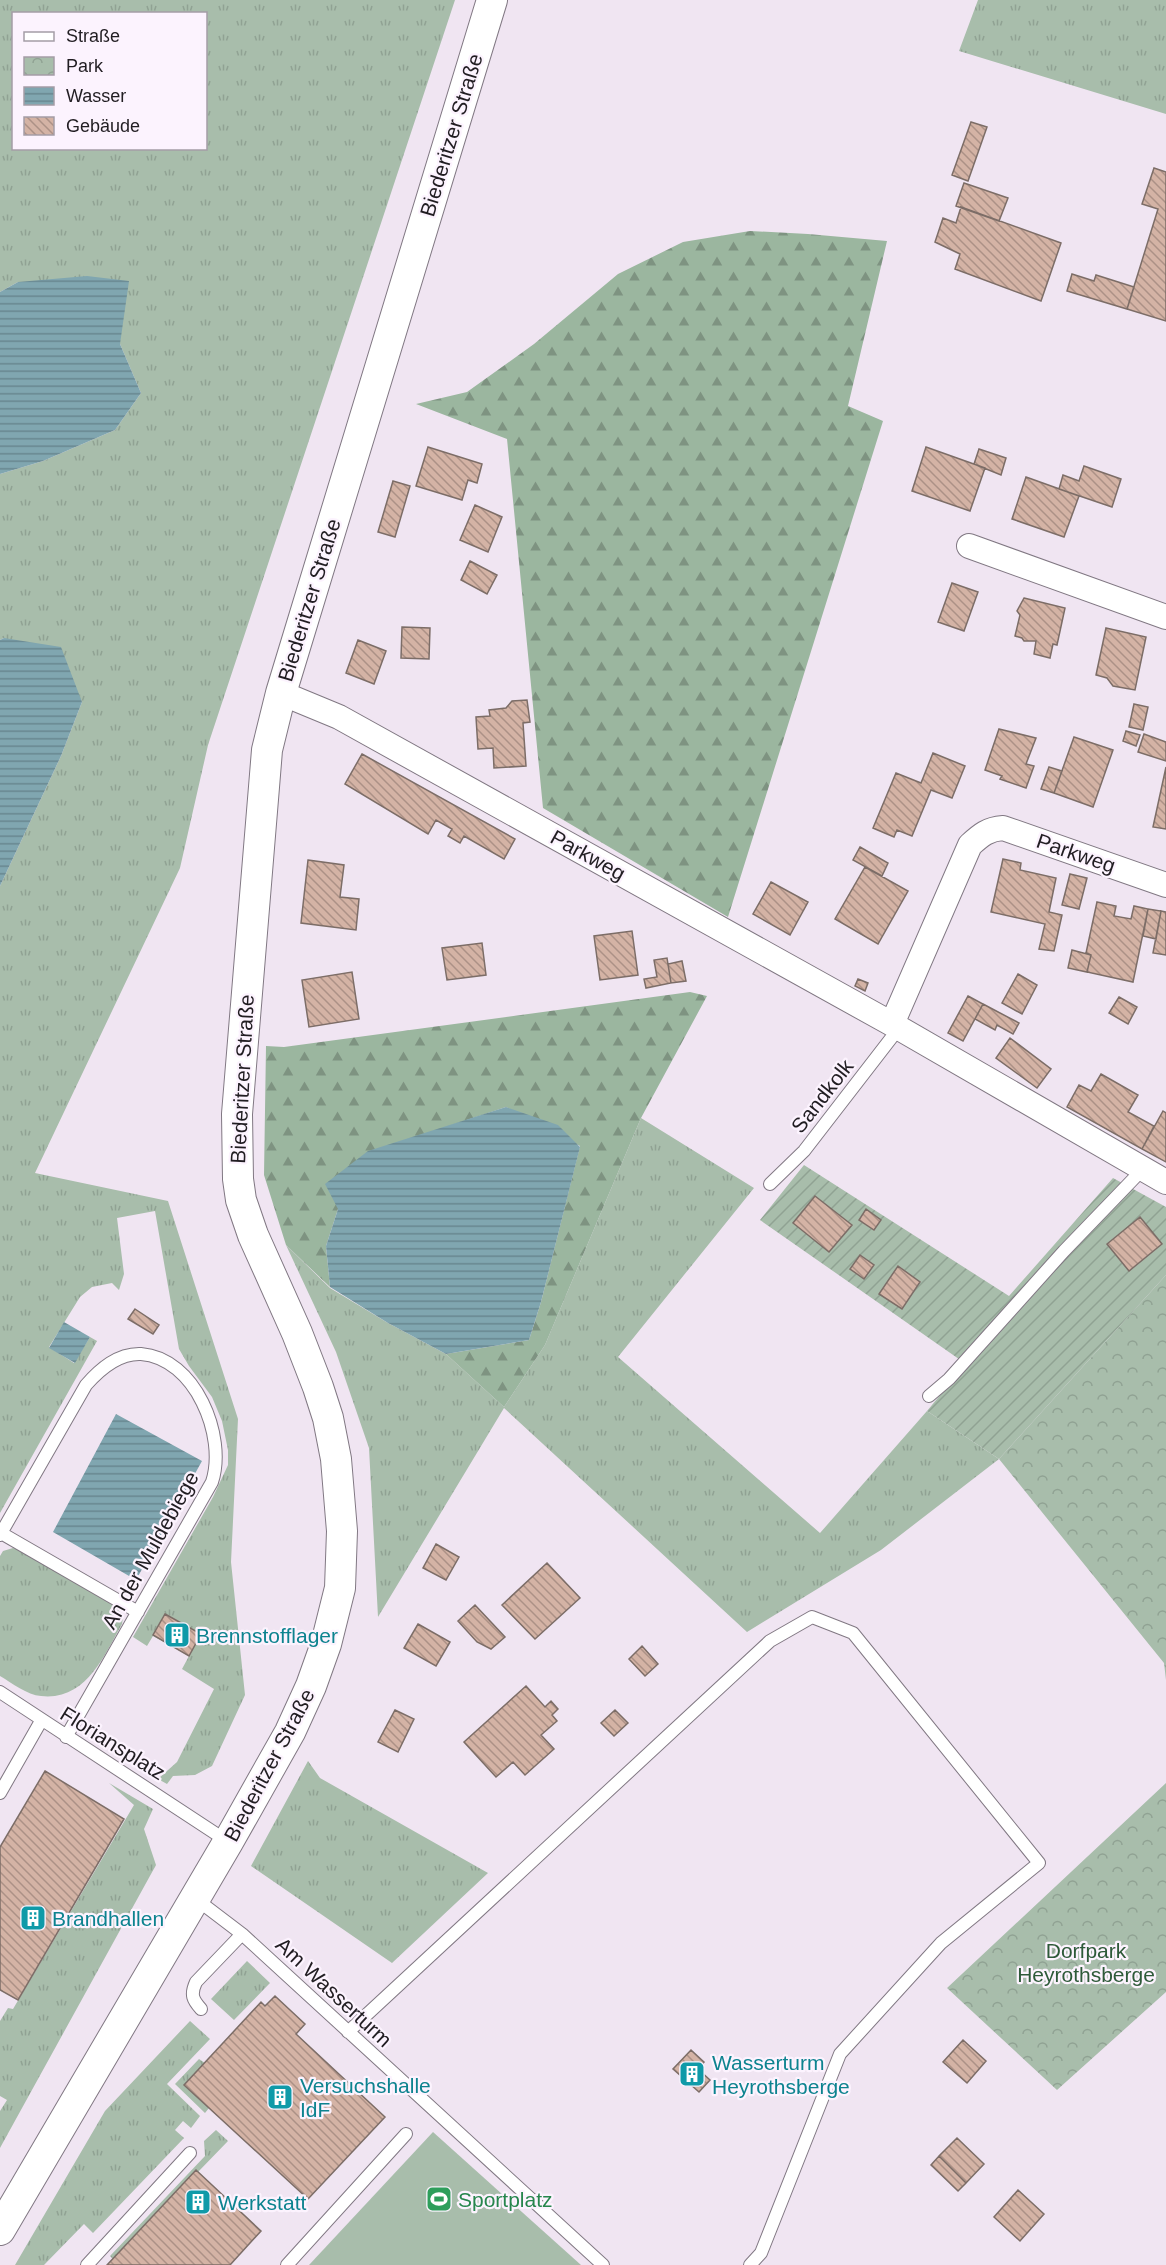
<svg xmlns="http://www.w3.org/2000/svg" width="1166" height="2265" viewBox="0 0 1166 2265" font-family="Arial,sans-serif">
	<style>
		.grass { fill: url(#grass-tufts); fill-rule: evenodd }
		.forest { fill: url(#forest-firs) }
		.park { fill: url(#park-crowns) }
		.garden { fill: url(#garden-furrows) }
		.pitch { fill: #a8bdab }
		.water { fill: url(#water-rules) }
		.building { fill: url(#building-back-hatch); stroke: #7c6d67; stroke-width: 1.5 }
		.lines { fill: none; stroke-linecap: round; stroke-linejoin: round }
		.service-casing { stroke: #817883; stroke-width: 14 }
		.minor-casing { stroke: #817883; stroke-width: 26 }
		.tertiary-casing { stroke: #817883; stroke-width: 32 }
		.service { stroke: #fff; stroke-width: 12 }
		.minor { stroke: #fff; stroke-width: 24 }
		.tertiary { stroke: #fff; stroke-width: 30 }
		.labels { text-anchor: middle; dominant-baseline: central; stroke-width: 4.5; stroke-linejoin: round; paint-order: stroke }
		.street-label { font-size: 21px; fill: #211d22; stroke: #fcf3fe }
		.culture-label { font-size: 21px; fill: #0d838f; stroke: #fcf3fe; text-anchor: start }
		.park-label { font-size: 21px; fill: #2e5a39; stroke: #fcf3fe }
		.leisure-label { font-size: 21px; fill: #27864d; stroke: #fcf3fe; text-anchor: start }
	</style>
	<defs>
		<pattern id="grass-tufts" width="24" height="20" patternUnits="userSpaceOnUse" patternTransform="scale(1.5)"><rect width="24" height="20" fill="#a8bdab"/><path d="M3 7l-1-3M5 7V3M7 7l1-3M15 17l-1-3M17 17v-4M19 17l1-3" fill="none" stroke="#90a293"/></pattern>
		<pattern id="forest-firs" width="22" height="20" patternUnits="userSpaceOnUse" patternTransform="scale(1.5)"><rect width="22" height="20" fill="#9bb69f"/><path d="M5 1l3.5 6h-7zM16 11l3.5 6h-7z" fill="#7e9381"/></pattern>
		<pattern id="park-crowns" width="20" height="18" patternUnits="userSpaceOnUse" patternTransform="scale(1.5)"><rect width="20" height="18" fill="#a8bdab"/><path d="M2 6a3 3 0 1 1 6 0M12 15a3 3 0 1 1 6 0" fill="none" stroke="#90a293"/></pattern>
		<pattern id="garden-furrows" width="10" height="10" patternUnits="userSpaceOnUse" patternTransform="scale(1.5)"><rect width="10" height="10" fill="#a8bdab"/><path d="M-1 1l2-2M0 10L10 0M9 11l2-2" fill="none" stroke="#90a293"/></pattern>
		<pattern id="water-rules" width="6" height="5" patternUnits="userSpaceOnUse" patternTransform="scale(1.5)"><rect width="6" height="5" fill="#80a6b0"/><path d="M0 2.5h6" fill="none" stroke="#68878f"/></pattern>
		<pattern id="building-back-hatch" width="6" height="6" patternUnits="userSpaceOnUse" patternTransform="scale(1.5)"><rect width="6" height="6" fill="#d4b3a5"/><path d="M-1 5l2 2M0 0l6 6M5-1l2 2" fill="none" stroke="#ac9186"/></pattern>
	</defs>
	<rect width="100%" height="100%" fill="#f0e5f2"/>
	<path class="grass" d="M0 0H455L208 745 180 868 35 1173 168 1201 238 1419 231 1562 245 1695 212 1766 195 1775 173 1776 167 1784 158 1779 177 1762 214 1689 182 1669 189 1656 153 1636 147 1646 133 1637 213 1497 228 1465V1450L222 1421 212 1397 189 1366 179 1349 155 1211 117 1218 124 1274 119 1290 112 1283 92 1287 80 1297 49 1347 74 1363 90 1337 97 1341 0 1513V886L61 756 82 702 4 638 0 640V474L43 461 115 430 141 393 120 344 18 282 0 292ZM14 14H206V148H14Z
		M978 0H1166V114L959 51Z
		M641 1118 754 1188 618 1357 820 1533 927 1411 999 1459 881 1550 747 1632 504 1408 378 1617 369 1448 336 1352 286 1245 330 1288 388 1323 446 1354 504 1407 545 1345Z
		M13 1548 19 1550 116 1606 123 1617 122 1624C104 1656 86 1701 41 1696 27 1695 12 1683 0 1676V1556L3 1551Z
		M308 1761 320 1778 488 1873 392 1963 251 1866Z
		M109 1783 153 1809 144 1829 156 1865 0 2148V2111L7 2100 0 2096V2021L8 2008 13 2009 134 1805Z
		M247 1961 270 1983 234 2020 211 1999Z
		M190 2021 210 2039 167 2084 200 2116 191 2128 183 2121 175 2130 184 2138 93 2233 84 2224 44 2265H15L105 2111Z
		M199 2059 205 2063 184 2085 209 2108 205 2113 175 2084Z
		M216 2130 228 2141 198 2172 196 2171 113 2259 110 2256 205 2156 204 2141Z"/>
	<path class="forest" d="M750 231 808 234 887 241 848 406 883 421 728 917 543 808 507 439 416 404 467 392 534 344 618 274 683 242Z
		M690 992 707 996 641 1118 545 1345 504 1407 446 1354 529 1340 541 1302 580 1146 506 1107 440 1129 338 1209 326 1246 330 1287 286 1245 264 1175 266 1046 284 1047Z"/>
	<path class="park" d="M1166 1275V1680L1164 1663 999 1459Z
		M1166 1783V1992L1057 2090 947 1988Z"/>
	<path class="garden" d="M804 1165 1009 1296 1113 1178 1166 1207V1275L999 1459 927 1411 966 1364 760 1220Z"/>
	<path class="pitch" d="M433 2132 581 2265H309Z"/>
	<path class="water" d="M87 276 129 281 120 344 141 393 115 430 43 461 0 474V292L18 282Z
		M4 638 61 647 82 702 61 756 0 886V640Z
		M506 1107 558 1125 580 1147 541 1302 529 1340 446 1354 388 1323 330 1287 326 1246 338 1209 325 1184 368 1151Z
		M64 1322 90 1337 75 1363 49 1348Z
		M116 1414 202 1461 136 1580 53 1532Z"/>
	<path class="building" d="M971 122 987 127 968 181 952 175Z
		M1154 168 1166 172V321L1127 309 1158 209 1142 204Z
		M964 183 1008 198 999 221 956 206Z
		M961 207 1061 243 1041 301 955 269 960 254 935 242 943 218 956 223Z
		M1072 274 1094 281 1096 275 1134 287 1127 309 1067 291Z
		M428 447 482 464 477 483 468 480 462 500 416 486Z
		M926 447 985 468 970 511 912 491Z
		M979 449 1006 458 1001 475 974 464Z
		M1084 466 1121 479 1112 507 1059 489 1063 475 1079 481Z
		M1026 477 1079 496 1064 537 1012 519Z
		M393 481 410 486 395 537 378 532Z
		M475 505 502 517 488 552 460 540Z
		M470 561 497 575 487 594 461 580Z
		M952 583 978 592 964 631 938 622Z
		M1024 598 1065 608 1057 645 1053 644 1050 658 1034 654 1036 641H1024L1022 638 1015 636 1020 615 1017 611Z
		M402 627 430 628 429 659 401 658Z
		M1106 628 1146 637 1135 690 1113 686 1107 678 1096 675Z
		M358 640 386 651 374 684 346 673Z
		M527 700 530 722 523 723 526 766 494 768 493 748 478 749 476 717 490 716 489 710 506 708 512 701Z
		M1134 704 1148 707 1143 730 1129 727Z
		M999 729 1036 738 1026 764 1034 766 1026 788 1000 779 1002 776 985 770Z
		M1126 731 1140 735 1136 746 1123 741Z
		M1144 734 1166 742V761L1138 752Z
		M1074 737 1113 750 1093 807 1054 793Z
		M933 753 965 766 952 798 931 790 912 836 897 830 894 837 873 828 896 773 921 783Z
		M362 754 515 839 504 859 464 836 460 843 448 836 452 829 436 820 428 834 345 784Z
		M1049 767 1062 771 1054 793 1041 789Z
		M1166 767V829L1153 827Z
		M860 847 888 863 882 876 853 860Z
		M1003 859 1021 863 1020 870 1056 878 1049 912 1062 915 1054 951 1039 949 1045 924 991 912Z
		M308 860 344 865 340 897 359 899 356 930 301 923Z
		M865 867 908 891 878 944 835 919Z
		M1070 874 1087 878 1079 909 1062 905Z
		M771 882 808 902 790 935 753 914Z
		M1097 902 1116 906 1114 916 1131 919 1134 906 1148 909 1133 982 1087 972 1091 955 1086 953Z
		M1148 909 1161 911 1156 939 1143 936Z
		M1161 911 1166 912V955L1153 953Z
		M632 931 638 975 600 980 594 936Z
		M482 943 486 975 447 980 442 948Z
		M1072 950 1091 955 1087 972 1068 968Z
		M667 958 671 983 646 988 644 979 657 977 654 960Z
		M682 961 686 981 671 983 668 964Z
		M352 972 359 1019 309 1027 302 980Z
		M1018 974 1037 985 1022 1014 1002 1003Z
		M858 979 868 983 865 991 855 986Z
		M968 996 983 1004 963 1041 948 1033Z
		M1119 997 1137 1007 1128 1024 1109 1013Z
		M983 1004 1019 1023 1013 1034 997 1025 995 1030 975 1019Z
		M1010 1038 1051 1069 1037 1088 996 1058Z
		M1101 1074 1138 1095 1128 1112 1154 1126 1142 1149 1067 1107 1079 1085 1091 1091Z
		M1163 1111 1166 1113V1162L1142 1149Z
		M815 1196 852 1225 829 1252 793 1223Z
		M866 1209 881 1220 874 1230 859 1220Z
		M1140 1217 1162 1244 1129 1271 1107 1244Z
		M860 1255 874 1265 864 1279 850 1269Z
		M898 1266 920 1282 902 1309 879 1294Z
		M135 1309 159 1325 153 1334 128 1319Z
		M436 1544 459 1557 446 1580 423 1568Z
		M547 1563 580 1598 535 1639 502 1605Z
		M475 1605 505 1637 491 1649 477 1642 458 1621Z
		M165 1614 201 1634 189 1656 153 1635Z
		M418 1624 450 1642 436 1666 404 1648Z
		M642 1646 658 1664 645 1676 629 1659Z
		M526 1686 545 1707 551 1701 558 1709 552 1715 557 1721 541 1735 554 1749 525 1775 513 1762 496 1777 464 1742Z
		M395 1710 414 1719 398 1752 378 1742Z
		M615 1710 628 1723 614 1736 601 1723Z
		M45 1771 124 1819 18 2000 0 1990V1847Z
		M275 1996 305 2024 296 2034 385 2117 308 2199 184 2085 261 2002 265 2006Z
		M963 2040 986 2061 967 2083 943 2062Z
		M691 2050 704 2062 698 2069 710 2080 699 2092 673 2069Z
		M957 2138 984 2164 966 2183 939 2156Z
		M939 2156 966 2183 958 2191 931 2165Z
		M196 2170 261 2231 230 2265H107Z
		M1018 2190 1044 2214 1020 2241 994 2217Z"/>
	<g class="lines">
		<g class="service-casing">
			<path id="service" d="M770 1184 804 1151 899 1028
				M929 1396 949 1379 1064 1251 1143 1169
				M1 1533 138 1612
				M0 1535 86 1385C100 1369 118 1353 141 1354 195 1358 227 1436 212 1482L66 1737
				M0 1692 227 1841
				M0 1793 41 1721
				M196 1899 242 1934 603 2265
				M201 2009C193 2000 190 1995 196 1982L242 1934
				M348 2032 770 1641 812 1617 853 1633 1039 1863 941 1943 840 2054 761 2253 750 2265
				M87 2265 190 2153
				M287 2265 406 2134"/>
		</g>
		<g class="minor-casing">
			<path id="minor" d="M969 546 1166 617
				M281 693 339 717 892 1024 1166 1182
				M892 1024 970 845C981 835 988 829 1003 828L1166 885"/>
		</g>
		<g class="tertiary-casing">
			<path id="tertiary" d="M0 2230 228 1842 290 1732 311 1686 326 1644 340 1588 342 1531 336 1459 328 1418 318 1387 297 1333 253 1235 241 1200 238 1179 237 1114 264 787 267 750 281 693 492 0"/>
		</g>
		<use href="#service" class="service"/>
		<use href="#minor" class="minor"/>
		<use href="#tertiary" class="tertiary"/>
	</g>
	<defs>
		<g id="building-square" transform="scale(1.35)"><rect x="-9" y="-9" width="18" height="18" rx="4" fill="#0f9aa8" stroke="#fcf3fe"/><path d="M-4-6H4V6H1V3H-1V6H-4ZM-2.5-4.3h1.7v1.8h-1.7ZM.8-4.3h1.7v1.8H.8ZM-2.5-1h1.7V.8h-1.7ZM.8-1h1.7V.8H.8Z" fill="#fff"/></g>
		<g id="stadium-square" transform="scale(1.35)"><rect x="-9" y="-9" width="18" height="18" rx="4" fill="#2e9e5b" stroke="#fcf3fe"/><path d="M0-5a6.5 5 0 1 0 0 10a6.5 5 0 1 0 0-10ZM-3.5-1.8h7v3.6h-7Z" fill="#fff"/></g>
	</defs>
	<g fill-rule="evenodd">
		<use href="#building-square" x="177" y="1635"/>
		<use href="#building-square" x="33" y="1918"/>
		<use href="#building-square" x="692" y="2074"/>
		<use href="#building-square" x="280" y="2097"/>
		<use href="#stadium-square" x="439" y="2199"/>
		<use href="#building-square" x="198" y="2202"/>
	</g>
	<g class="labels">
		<g class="street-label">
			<text transform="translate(451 135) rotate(-73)">Biederitzer Straße</text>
			<text transform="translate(309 600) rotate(-73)">Biederitzer Straße</text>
			<text transform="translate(1076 853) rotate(19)">Parkweg</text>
			<text transform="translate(588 855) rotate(29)">Parkweg</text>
			<text transform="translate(242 1079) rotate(-87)">Biederitzer Straße</text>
			<text transform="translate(822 1096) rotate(-52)">Sandkolk</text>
			<text transform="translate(150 1550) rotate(-61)">An der Muldebiege</text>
			<text transform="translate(113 1743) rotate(32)">Floriansplatz</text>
			<text transform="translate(269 1765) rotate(-62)">Biederitzer Straße</text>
			<text transform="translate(334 1992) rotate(43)">Am Wasserturm</text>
		</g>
		<g class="culture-label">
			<text x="196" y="1635">Brennstofflager</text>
			<text x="52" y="1918">Brandhallen</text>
			<text x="712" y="2062">Wasserturm<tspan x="712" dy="24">Heyrothsberge</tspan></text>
			<text x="300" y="2085">Versuchshalle<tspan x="300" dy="24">IdF</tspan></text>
			<text x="218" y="2202">Werkstatt</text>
		</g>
		<g class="park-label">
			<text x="1086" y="1950">Dorfpark<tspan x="1086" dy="24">Heyrothsberge</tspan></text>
		</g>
		<g class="leisure-label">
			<text x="458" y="2199">Sportplatz</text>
		</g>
	</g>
	<rect x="12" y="12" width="195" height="138" fill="#fcf3fe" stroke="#a49da6" stroke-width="1.5"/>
	<rect x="24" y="32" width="30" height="9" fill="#ffffff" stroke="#a49da6" stroke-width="1.5"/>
	<text x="66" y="42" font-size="18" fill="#211d22">Straße</text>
	<rect x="24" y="57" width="30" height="18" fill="url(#park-crowns)" stroke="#a49da6" stroke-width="1.5"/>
	<text x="66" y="72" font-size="18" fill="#211d22">Park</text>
	<rect x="24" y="87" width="30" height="18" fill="url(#water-rules)" stroke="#a49da6" stroke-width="1.5"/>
	<text x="66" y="102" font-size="18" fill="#211d22">Wasser</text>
	<rect x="24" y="117" width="30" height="18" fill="url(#building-back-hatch)" stroke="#a49da6" stroke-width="1.5"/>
	<text x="66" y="132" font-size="18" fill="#211d22">Gebäude</text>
</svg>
